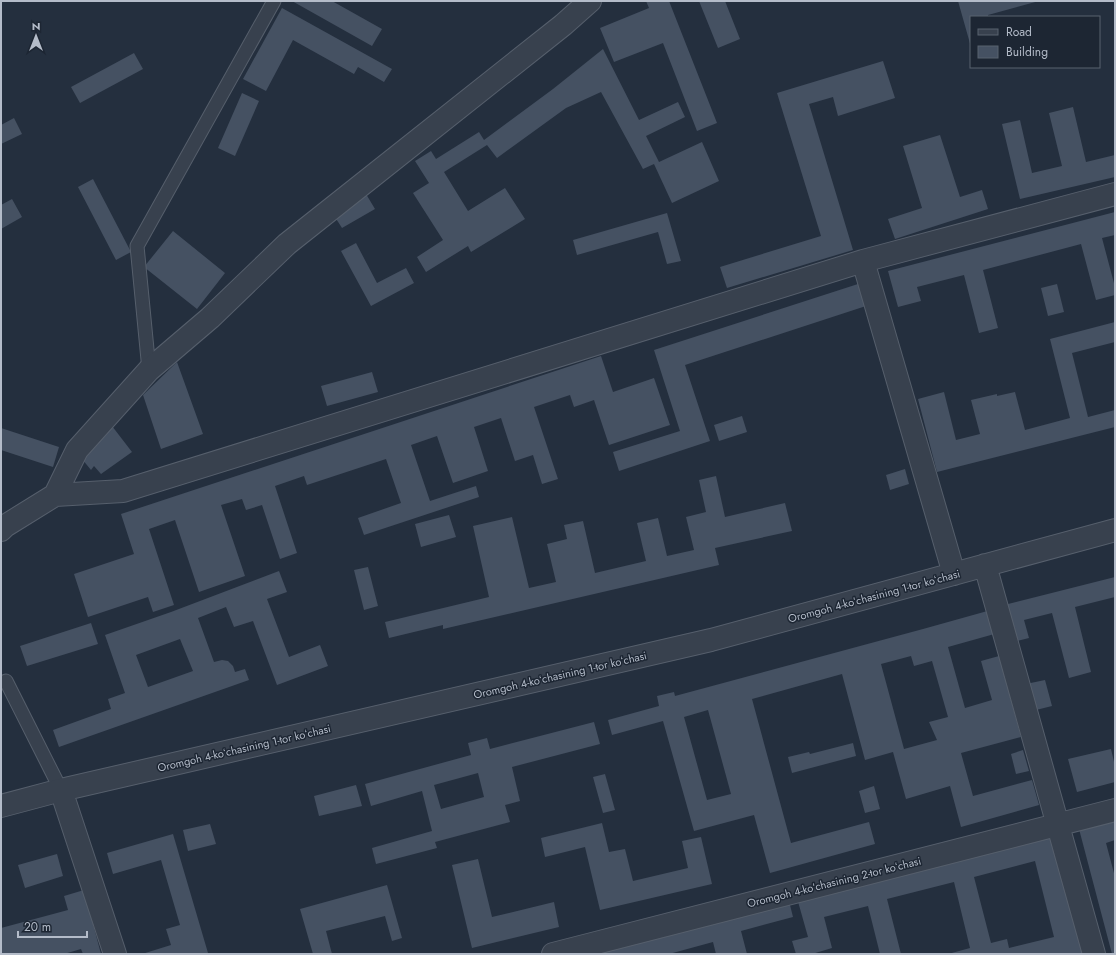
<svg xmlns="http://www.w3.org/2000/svg" width="1116" height="955" viewBox="0 0 1116 955" font-family="Jost,sans-serif">
	<style>
		.building { fill: #455162; fill-rule: evenodd }
		.lines { fill: none; stroke-linecap: round; stroke-linejoin: round }
		.lane-casing { stroke: #565f6c; stroke-width: 15 }
		.street-casing { stroke: #565f6c; stroke-width: 24 }
		.lane { stroke: #38414e; stroke-width: 13 }
		.street { stroke: #38414e; stroke-width: 22 }
		.labels { text-anchor: middle; dominant-baseline: central; stroke-width: 3; stroke-linejoin: round; paint-order: stroke }
		.street-label { font-size: 11px; fill: #b4bcc9; stroke: #1d2633 }
	</style>
	<rect width="100%" height="100%" fill="#242f3e"/>
	<path class="building" d="M292 1H332L382 29 372 46Z
		M646 1H669L717 123 697 131 663 43 614 62 600 28 649 8Z
		M699 1H725L740 39 718 48Z
		M958 1H1039L988 15V17H971V47Z
		M282 8 392 69 384 82 358 67 354 74 293 40 266 91 243 79Z
		M603 49 639 120 678 102 685 117 646 136 659 162 702 142 719 181 672 203 654 164 643 169 601 92 566 108 497 158 487 145 444 172 468 211 505 188 525 219 471 252 468 246 426 272 417 257 443 240 413 193 429 183 415 161 431 151 436 159 479 132 484 140 553 89Z
		M134 53 143 69 80 103 71 87Z
		M883 61 895 98 838 116 833 97 809 104 853 250 727 288 720 267 821 236 777 93Z
		M242 93 259 101 235 156 218 148Z
		M1073 107 1086 162 1115 155V177L1020 199 1002 124 1020 120 1032 173 1062 166 1049 113Z
		M14 118 22 134 1 144V125Z
		M940 135 960 197 982 190 988 209 895 239 888 219 922 208 903 146Z
		M93 179 131 252 116 260 78 187Z
		M366 194 375 209 342 228 333 214Z
		M12 199 22 217 1 229V205Z
		M1115 212V235L1102 238 1115 287V295L1096 300 1081 244 983 270 998 328 979 333 964 275 917 287 921 301 898 307 888 271Z
		M667 213 681 261 667 264 658 232 577 255 573 240Z
		M173 231 225 273 197 309 144 267Z
		M356 243 377 283 406 268 414 283 371 306 341 251Z
		M858 284 866 306 685 365 710 441 619 471 613 452 680 431 654 350Z
		M1057 284 1064 312 1048 316 1041 288Z
		M1115 322V342L1072 353 1088 417 1115 410V427L937 472 918 399 944 392 956 440 980 434 971 400 997 394V396L1015 392 1025 430 1070 418 1050 339Z
		M601 356 613 392 654 378 670 425 609 445 594 400 574 407 570 395 534 407 558 479 542 484 533 455 515 461 501 418 474 427 488 471 453 483 437 436 411 445 430 501 476 486 479 497 364 535 358 518 401 503 386 459 307 485 304 476 275 486 297 553 280 559 262 505 246 510 242 499 221 505 245 576 199 592 175 520 149 529 174 605 153 612 148 597 88 617 74 574 134 554 121 514Z
		M177 362 203 434 161 449 143 395Z
		M372 372 378 392 327 406 321 386Z
		M742 416 747 432 719 441 714 425Z
		M112 426 132 452 101 474 94 466 91 470 82 459Z
		M1 428 59 447 53 467 1 450Z
		M905 469 909 484 890 490 886 475Z
		M716 476 725 517 785 503 792 531 715 548 719 565 443 629V625L389 638 385 622 489 597 473 526 512 517 529 588 556 582 547 544 567 539 564 525 583 521 595 573 646 561 637 523 658 518 667 556 694 550 686 517 706 512 699 480Z
		M449 515 456 537 421 547 415 524Z
		M368 567 378 606 364 610 354 570Z
		M279 571 287 592 267 599 289 657 320 645 328 666 277 685 253 621 234 627 226 607 198 618 214 662 222 660 228 661 233 666 235 672 245 669 249 680 59 747 53 730 111 709 108 699 125 693 105 635 171 612ZM180 639 193 671 148 687 136 655Z
		M1115 577V597L1075 607 1091 672 1069 678 1052 613 1024 620 1029 638 1009 643 1000 606Z
		M991 610 998 633 948 647 965 708 992 700 981 661 999 656 1021 737 961 753 973 796 1032 780 1039 805 961 827 950 786 906 799 893 752 865 760 842 674 752 699 791 843 869 822 875 844 770 873 754 815 694 831 663 721 612 735 608 720 659 706 657 696 674 692 675 696 923 629ZM911 656 914 666 932 661 948 717 929 722 937 740 904 749 881 664ZM708 710 731 794 707 800 684 717Z
		M91 623 98 644 27 666 20 646Z
		M1045 680 1052 706 1028 712 1021 685Z
		M594 722 600 744 512 767 520 801 505 805 510 822 435 842 437 848 376 864 372 848 432 831 422 791 371 806 365 784 471 755 468 743 487 738 490 749ZM478 773 484 797 441 809 434 785Z
		M853 743 856 756 792 773 788 757 809 752 810 754Z
		M1111 749 1115 766V782L1077 792 1068 759Z
		M1023 750 1029 771 1016 774 1011 754Z
		M605 774 615 810 603 813 593 777Z
		M356 785 362 806 319 816 314 796Z
		M874 786 880 809 865 813 859 791Z
		M1115 820V840L1106 843 1115 877V954H1112L1079 829Z
		M602 823 609 852 625 849 633 881 688 868 682 841 701 837 712 884 600 910 585 847 545 857 541 838Z
		M210 824 216 844 188 851 183 830Z
		M1052 833 1083 954H948L970 948 954 882 887 899 901 954H880L868 906 824 917 832 948 812 954H796L792 941 808 937 797 898ZM1035 861 1054 937 1009 948 1007 939 991 943 974 877Z
		M173 834 208 953 204 954H142L171 945 166 929 180 925 161 860 113 874 107 853Z
		M57 854 63 876 25 888 18 865Z
		M478 859 492 917 554 902 559 927 472 948 452 865Z
		M387 885 402 938 392 941 385 916 326 931 332 954H313L300 909Z
		M84 890 101 954H83L81 949 64 954H1V928L68 910 64 896Z
		M789 901 793 917 741 931 747 954H716L713 942 669 954H589Z"/>
	<g class="lines">
		<g class="lane-casing">
			<path id="lane" d="M149 370 137 246 274 1
				M6 681 61 790"/>
		</g>
		<g class="street-casing">
			<path id="street" d="M863 261 954 574
				M55 495 77 450 149 370 210 318 287 244 563 25 590 1
				M1 530 5 526 55 495 123 491 863 261 1115 194
				M985 565 1094 954
				M61 790 115 954
				M1 806 61 790 711 640 1115 530
				M553 954 1115 810"/>
		</g>
		<use href="#lane" class="lane"/>
		<use href="#street" class="street"/>
	</g>
	<g class="labels">
		<g class="street-label">
			<text transform="translate(874 596) rotate(-15)">Oromgoh 4-koʻchasining 1-tor koʻchasi</text>
			<text transform="translate(560 675) rotate(-13)">Oromgoh 4-koʻchasining 1-tor koʻchasi</text>
			<text transform="translate(244 748) rotate(-13)">Oromgoh 4-koʻchasining 1-tor koʻchasi</text>
			<text transform="translate(834 882) rotate(-14)">Oromgoh 4-koʻchasining 2-tor koʻchasi</text>
		</g>
	</g>
	<rect width="1116" height="955" fill="none" stroke="#b4bcc9" stroke-width="4"/>
	<rect x="970" y="16" width="130" height="52" fill="#1d2633" stroke="#59626f"/>
	<rect x="978" y="29" width="20" height="6" fill="#38414e" stroke="#59626f"/>
	<text x="1006" y="36" font-size="12" fill="#b4bcc9">Road</text>
	<rect x="978" y="46" width="20" height="12" fill="#455162" stroke="#59626f"/>
	<text x="1006" y="56" font-size="12" fill="#b4bcc9">Building</text>
	<g transform="translate(36 36)" stroke="#1d2633" stroke-width="3" paint-order="stroke">
	<path d="M0-3L7 15L0 10L-7 15Z" fill="#b4bcc9"/>
	<text y="-6" font-size="11" font-weight="bold" text-anchor="middle" fill="#b4bcc9">N</text>
	</g>
	<path d="M18 931v6h69v-6" fill="none" stroke="#b4bcc9" stroke-width="2"/>
	<text x="24" y="931" font-size="12" fill="#b4bcc9" stroke="#1d2633" stroke-width="3" paint-order="stroke">20 m</text>
</svg>
